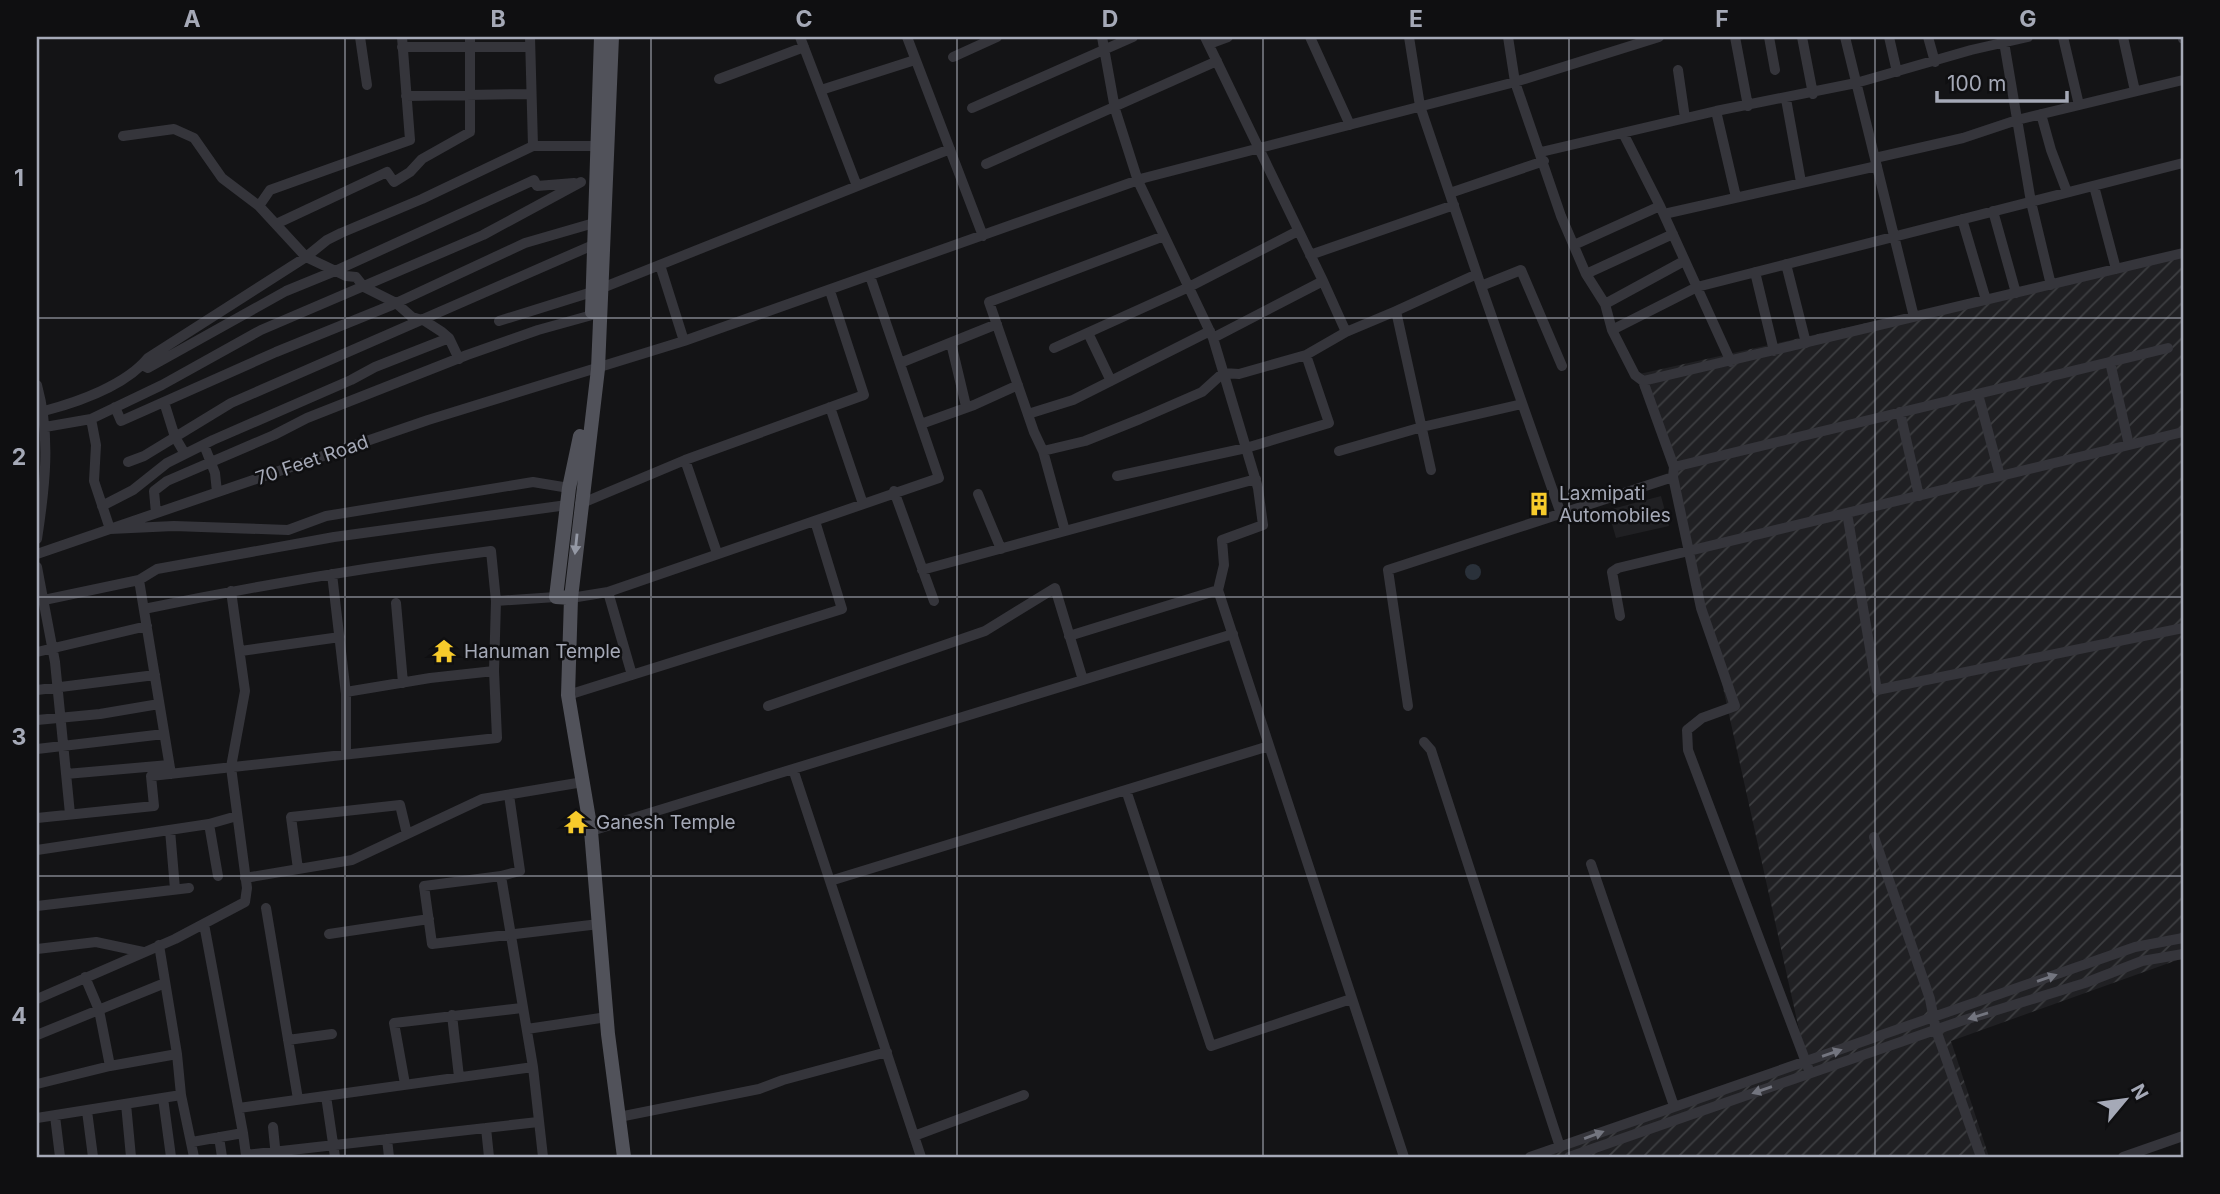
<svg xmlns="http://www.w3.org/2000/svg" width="2220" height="1194" viewBox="0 0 2220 1194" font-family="Inter,sans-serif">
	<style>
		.built { fill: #202023 }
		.industrial { fill: url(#industrial-furrows) }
		.water { fill: #2a313a }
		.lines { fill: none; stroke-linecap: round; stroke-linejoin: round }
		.minor { stroke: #35353b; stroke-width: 10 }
		.major { stroke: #51525a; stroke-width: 14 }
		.oneway { fill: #9498a4 }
		.oneway2 { fill: #73757f }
		.grid { fill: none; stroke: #a5a9b7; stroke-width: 2; stroke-opacity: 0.55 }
		.labels { text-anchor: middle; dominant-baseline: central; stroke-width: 5; stroke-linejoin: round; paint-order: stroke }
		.street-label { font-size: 19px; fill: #a5a9b7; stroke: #0f0f11 }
		.poi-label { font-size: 19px; fill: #a5a9b7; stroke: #0f0f11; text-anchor: start }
		.neatline { fill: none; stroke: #a5a9b7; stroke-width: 2.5 }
		.grid-label { font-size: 23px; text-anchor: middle; font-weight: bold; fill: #a5a9b7 }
	</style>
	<defs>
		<pattern id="industrial-furrows" width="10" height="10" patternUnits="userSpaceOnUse" patternTransform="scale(1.75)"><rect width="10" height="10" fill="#202023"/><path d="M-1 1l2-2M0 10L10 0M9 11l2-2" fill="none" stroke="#3d3e41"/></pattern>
	</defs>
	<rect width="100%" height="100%" fill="#141416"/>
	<path class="built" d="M1661 496 1669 526 1616 538 1608 510Z"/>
	<path class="industrial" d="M2183 252V958L1951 1041 1989 1157H1542L1806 1061 1674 467 1635 375Z"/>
	<path class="water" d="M1465 572a8 8 0 1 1 16 0a8 8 0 1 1-16 0Z"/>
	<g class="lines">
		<path class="minor" d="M360 37 367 85
			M530 37 533 146
			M800 37 857 186
			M907 37 983 236
			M1102 37 1115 109 1138 181 1213 338 1258 488 1263 525 1222 540 1224 565 1218 590 1404 1157
			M1205 37 1323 281 1213 338
			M1310 37 1350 125
			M1409 37 1420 106 1481 286 1521 270 1562 366
			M1508 37 1515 82 1561 216 1586 274 1605 304 1612 330 1635 375 1643 381 1674 467 1673 477 1701 608 1735 706 1702 718 1687 730 1688 750 1810 1073
			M1735 37 1748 106
			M1769 37 1775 70
			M1802 37 1813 94
			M1845 37 1914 317
			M1889 37 1897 72
			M1928 37 1935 62
			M2063 37 2079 105
			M2123 37 2135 91
			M2183 37V39
			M2004 42 2031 202 2051 285
			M1209 44 1228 37
			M402 47H530
			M953 57 997 37
			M1678 70 1685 118
			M719 79 804 47
			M821 90 915 60
			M406 96 531 94
			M1786 99 1801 182
			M972 108 1133 37
			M1716 111 1736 197
			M2041 114 2051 150 2067 192
			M1623 133 1660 206 1731 362
			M123 136 174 129 194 138 222 178 259 206 306 257 346 276 356 277 364 287 396 303 412 317 425 321 442 332 449 338 459 359
			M1541 152 1716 111 1856 83 1971 50 2028 37
			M1875 158 1963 138 2017 120 2183 80
			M986 164 1217 61
			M2094 186 2116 269
			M1450 193 1544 161
			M259 206 270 190 410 140 402 37
			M1993 211 2016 293
			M1664 214 1877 166
			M1962 219 1986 300
			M276 224 387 172 394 182 410 172 422 159 470 132V37
			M1574 245 1660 206
			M1310 255 1454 205
			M1786 264 1806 343
			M660 265 684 341
			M1755 272 1774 351
			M1586 274 1673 234
			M1323 281 1346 332
			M1481 286 1561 514
			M1605 304 1684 261
			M1396 311 1477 274
			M499 321 592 292 950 149
			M1612 330 1697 287 2183 163
			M1088 333 1111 381
			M951 343 966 406
			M1054 348 1189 287 1298 231
			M2110 362 2129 445
			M900 363 997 324
			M142 365 148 368 286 291 335 271 534 180 537 186 574 183
			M1643 381 2183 253
			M37 385C51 436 45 487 37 539
			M1978 394 2000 476
			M164 402 175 437 185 454
			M115 407 121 421 276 352 392 305 525 243 594 223
			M830 407 863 504
			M44 411C78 402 126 385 148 358L306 257 327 240 341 233 422 199 533 146H596
			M1900 412 1919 496
			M1028 414 1073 400 1210 331
			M91 419 96 445 94 481 110 529 174 526 288 530 326 516 533 482 569 488
			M921 424 974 405 1018 385
			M45 427 91 419 162 385 261 330 483 235 581 182
			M204 445 215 473 217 492
			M1043 451 1085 441 1140 419 1202 392 1223 373 1239 374 1306 355 1346 332 1396 311 1431 470
			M1339 451 1422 427 1522 404
			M685 460 717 553
			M128 462 144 456 231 403 593 245
			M1674 467 2168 348
			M1117 476 1246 448 1329 423 1306 355
			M894 491 934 601
			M978 494 1001 549
			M580 504 685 460 864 395 830 291
			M102 506 133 490 167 463 213 440 351 380 375 367 449 338
			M156 513 154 491 167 481 274 435 307 418 467 355 538 330 592 315
			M1847 513 1877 690 2183 628
			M1065 531 1043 451 1034 432 989 302 1164 236
			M37 554 428 420 684 341 1144 178 1515 82 1659 37
			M37 567 55 662 70 814
			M922 570 1256 479
			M332 574 346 694V754
			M139 580 157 569 334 537 567 505
			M608 592 632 675
			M571 598 608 592 939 478 870 276
			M44 600 139 580 171 774
			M396 603 403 683
			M144 609C259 585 375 566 491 551L496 601 556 597
			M1620 616 1612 572 1618 568 2183 432
			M1069 636 1218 590
			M241 651 340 637
			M37 652 147 626
			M494 671 496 601
			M37 690 155 675
			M568 695 842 609 815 521
			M768 706 985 631 1055 588 1083 680
			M1408 706 1388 570 1673 477
			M37 720 100 714 159 704
			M1424 742 1431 750 1560 1147
			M37 749 164 734
			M793 769 921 1157
			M66 774 169 765
			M1126 790 1211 1046 1351 999
			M509 795 520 871 501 876 533 1067 543 1157
			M37 818 154 806 151 776 497 738 494 671 430 678 346 692
			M209 824 237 816
			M170 830 175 889
			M591 831 1233 634
			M1874 837 1930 999 1936 1030 1981 1157
			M37 850 209 824 218 876
			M1591 864 1674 1106
			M298 869 291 817 400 805 407 834
			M501 876 424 886 432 944 599 924
			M245 878 352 860 482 799 583 782
			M830 881 1269 746
			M37 906 189 888
			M266 908 298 1099
			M329 934 429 919
			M159 945 177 1054 181 1095 194 1157
			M37 949 96 942 143 952
			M37 999 175 939 245 902 247 888 231 767 245 691 231 591
			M452 1015 459 1077
			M527 1029 607 1017
			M37 1035 165 983
			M288 1040 332 1034
			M110 1066 177 1054
			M37 1084 110 1066 99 1010 85 977
			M405 1084 394 1023 522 1008
			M326 1096 335 1157
			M163 1098 171 1157
			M126 1104 131 1157
			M239 1108 533 1067
			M87 1111 93 1157
			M55 1116 60 1157
			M619 1117 759 1089 783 1080 887 1052
			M37 1118 181 1095
			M273 1127 276 1157
			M486 1128 489 1157
			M243 1133 246 1155 538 1122
			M914 1136 1024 1095
			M219 1137 222 1157
			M387 1139 389 1157
			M192 1142 243 1133 204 924
			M1530 1157 2135 947 2183 938
			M1569 1157 1961 1021 2085 983 2142 961 2183 954
			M2123 1157 2183 1136"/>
		<path class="major" d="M612 37 598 369 571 598 568 695 591 831 608 1034 624 1157
			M592 312 601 37
			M571 598 556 597 569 488 580 436"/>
	</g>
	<defs><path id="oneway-solid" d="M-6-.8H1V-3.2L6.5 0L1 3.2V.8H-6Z" transform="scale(1.75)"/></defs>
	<use class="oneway" href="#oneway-solid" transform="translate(576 544) rotate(96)"/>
	<g class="oneway2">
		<use href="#oneway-solid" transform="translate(2047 978) rotate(-19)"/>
		<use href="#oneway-solid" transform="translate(1978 1016) rotate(163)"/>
		<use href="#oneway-solid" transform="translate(1832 1053) rotate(-19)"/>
		<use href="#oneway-solid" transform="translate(1762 1090) rotate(161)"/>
		<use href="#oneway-solid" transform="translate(1594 1135) rotate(-20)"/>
	</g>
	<path class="grid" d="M345 37V1157M651 37V1157M957 37V1157M1263 37V1157M1569 37V1157M1875 37V1157M37 318H2183M37 597H2183M37 876H2183"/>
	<defs>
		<g id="building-bare" transform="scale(1.89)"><path d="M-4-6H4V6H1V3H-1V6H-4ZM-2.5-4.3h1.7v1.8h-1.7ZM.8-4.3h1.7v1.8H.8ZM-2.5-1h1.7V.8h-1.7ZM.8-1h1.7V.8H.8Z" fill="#f7cb2b" stroke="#0f0f11" stroke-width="2.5" paint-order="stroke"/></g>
		<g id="temple-bare" transform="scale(1.89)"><path d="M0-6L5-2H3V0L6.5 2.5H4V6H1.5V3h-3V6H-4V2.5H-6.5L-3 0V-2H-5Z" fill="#f7cb2b" stroke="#0f0f11" stroke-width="2.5" paint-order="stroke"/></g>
	</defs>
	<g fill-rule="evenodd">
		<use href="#building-bare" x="1539" y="504"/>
		<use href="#temple-bare" x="444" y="651"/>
		<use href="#temple-bare" x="576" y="822"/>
	</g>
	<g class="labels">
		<g class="street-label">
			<text transform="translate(312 460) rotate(-19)">70 Feet Road</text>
		</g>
		<g class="poi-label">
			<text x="1559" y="493">Laxmipati<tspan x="1559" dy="22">Automobiles</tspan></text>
			<text x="464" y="651">Hanuman Temple</text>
			<text x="596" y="822">Ganesh Temple</text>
		</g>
	</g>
	<rect width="2220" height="1194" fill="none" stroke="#0f0f11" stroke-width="77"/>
	<g transform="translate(2125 1100) rotate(61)" stroke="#0f0f11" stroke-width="5" paint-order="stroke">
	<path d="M0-5L12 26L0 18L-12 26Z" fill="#a5a9b7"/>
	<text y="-10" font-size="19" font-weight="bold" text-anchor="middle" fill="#a5a9b7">N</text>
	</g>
	<path d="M1937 91v10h130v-10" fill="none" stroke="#a5a9b7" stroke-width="3.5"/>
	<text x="1947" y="91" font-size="21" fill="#a5a9b7" stroke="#0f0f11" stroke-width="5" paint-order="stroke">100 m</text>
	<rect x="38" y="38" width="2144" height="1118" class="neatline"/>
	<g class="grid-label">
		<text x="192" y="27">A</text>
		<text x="498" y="27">B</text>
		<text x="804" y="27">C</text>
		<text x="1110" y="27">D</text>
		<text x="1416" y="27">E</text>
		<text x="1722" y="27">F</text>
		<text x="2028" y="27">G</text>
		<text x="19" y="186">1</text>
		<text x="19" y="465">2</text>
		<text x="19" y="745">3</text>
		<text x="19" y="1024">4</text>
	</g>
</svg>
